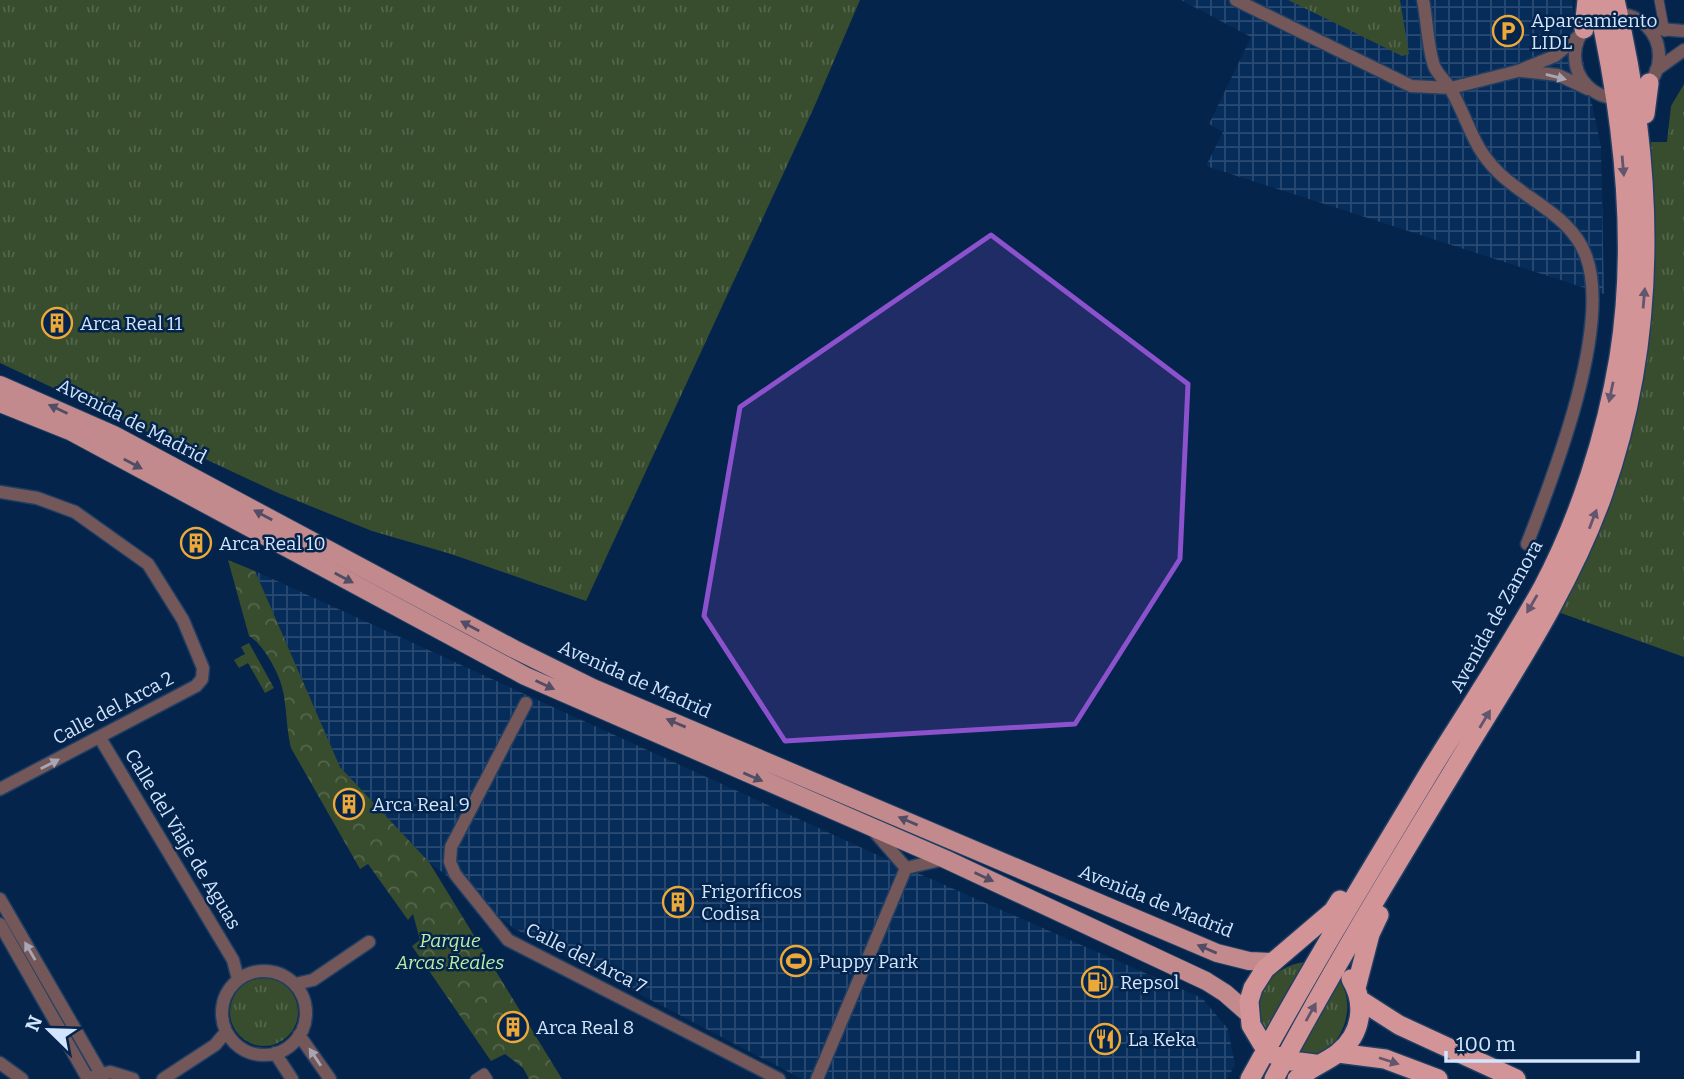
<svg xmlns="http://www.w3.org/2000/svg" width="1684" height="1079" viewBox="0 0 1684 1079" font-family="Bitter,serif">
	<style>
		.industrial { fill: url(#industrial-grid) }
		.grass { fill: url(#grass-tufts) }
		.park { fill: url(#park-crowns) }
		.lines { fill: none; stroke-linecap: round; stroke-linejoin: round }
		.pedestrian-casing { stroke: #213f64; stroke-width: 11 }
		.minor-casing { stroke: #213f64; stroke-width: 15 }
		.primary-casing { stroke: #213f64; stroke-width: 20 }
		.trunk-casing { stroke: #213f64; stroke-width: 22 }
		.pedestrian { stroke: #745859; stroke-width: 9 }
		.minor { stroke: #745859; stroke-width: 12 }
		.primary { stroke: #c38a8d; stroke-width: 18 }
		.trunk { stroke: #d39497; stroke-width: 19 }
		.oneway { fill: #a8a6b4 }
		.oneway2 { fill: #61566d }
		.oneway3 { fill: #504d65 }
		.marked { fill: #8c51cc; fill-opacity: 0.2; stroke: #8c51cc; stroke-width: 5; stroke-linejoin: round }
		.labels { text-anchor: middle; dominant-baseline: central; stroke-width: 5; stroke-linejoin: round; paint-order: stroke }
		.poi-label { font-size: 19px; fill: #d2e5ff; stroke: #04244b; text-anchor: start }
		.street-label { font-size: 19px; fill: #d2e5ff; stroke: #04244b }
		.park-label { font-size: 19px; font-style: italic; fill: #bcefa3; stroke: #04244b }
	</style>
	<defs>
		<pattern id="industrial-grid" width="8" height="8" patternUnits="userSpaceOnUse" patternTransform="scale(1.75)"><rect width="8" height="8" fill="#062c59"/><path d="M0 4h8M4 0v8" fill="none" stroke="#294a72"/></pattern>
		<pattern id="grass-tufts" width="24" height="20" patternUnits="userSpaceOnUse" patternTransform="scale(1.75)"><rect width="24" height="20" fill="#384d2e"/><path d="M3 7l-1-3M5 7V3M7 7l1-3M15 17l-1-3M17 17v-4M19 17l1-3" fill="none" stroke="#54664d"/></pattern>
		<pattern id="park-crowns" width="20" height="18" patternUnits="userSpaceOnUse" patternTransform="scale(1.75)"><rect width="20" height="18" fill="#384d2e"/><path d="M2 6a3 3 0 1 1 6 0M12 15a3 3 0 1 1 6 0" fill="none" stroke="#54664d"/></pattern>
	</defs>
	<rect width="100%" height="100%" fill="#04244b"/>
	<path class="industrial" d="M1181 0H1571L1601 147 1604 294 1206 166 1223 132 1209 124 1251 37Z
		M255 571 906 868 1202 998 1228 1029 1235 1065 1227 1079H802L515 929 429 862 340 767Z"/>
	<path class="grass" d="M0 0H860L815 105 586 601 451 554 372 531 278 493 0 363Z
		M1288 0H1400L1409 54 1402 56Z
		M1684 84V657L1558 612 1652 303 1655 228 1651 142H1667L1671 106Z
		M1309 962 1267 1034C1240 1002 1273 962 1309 962Z
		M1337 977C1365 1010 1331 1071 1297 1049Z
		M230 1012a34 34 0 1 1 68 0a34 34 0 1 1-68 0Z"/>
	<path class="park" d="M228 560 255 571 340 767 429 862 562 1079H529L523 1068 505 1054 491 1061 412 946 420 940 413 914 408 920 368 864 360 869 291 748C286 728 287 706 282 687 278 671 262 643 249 636Z
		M249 643 274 688 265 693 248 663 239 668 234 660 245 654 241 647Z"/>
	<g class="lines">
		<g class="pedestrian-casing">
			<path id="pedestrian" d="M1659 0 1665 32
				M475 1079 484 1073 488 1079"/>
		</g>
		<g class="minor-casing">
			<path id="minor" d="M1236 0 1411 86 1451 88 1518 71 1555 56 1581 34
				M1423 0C1427 18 1428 53 1435 68 1439 76 1447 82 1451 90 1469 121 1471 145 1498 172 1527 201 1571 215 1586 256 1612 326 1554 475 1527 544
				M1575 56a42 42 0 1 1 84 0a42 42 0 1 1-84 0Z
				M1649 28 1684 31
				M1656 70 1684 50
				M1521 71 1558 75 1588 89
				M0 492 37 498 75 512 148 564 183 620 203 668 202 679 196 686 0 789
				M526 703 451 847 450 862 455 874 508 940 779 1079
				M100 738 233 960 238 979
				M874 831 906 868
				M906 868 945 859
				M0 899 101 1074
				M0 924 88 1079
				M222 1013a42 42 0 1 1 84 0a42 42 0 1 1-84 0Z
				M295 984 313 980 369 942
				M299 1035 330 1079
				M275 1053 292 1079
				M0 1063 22 1079
				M93 1077 110 1072 133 1079
				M163 1079 215 1045 226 1032
				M817 1079 906 868"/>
		</g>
		<g class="primary-casing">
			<path id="primary" d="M0 385 114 435 514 649 593 688 1217 953 1249 961 1274 962
				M0 403 72 432 525 676 945 859 1206 981 1225 993 1249 1014"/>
		</g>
		<g class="trunk-casing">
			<path id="trunk" d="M1584 29 1587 0
				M1645 114 1649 83
				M1356 988 1370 934 1379 915
				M1360 1000 1399 1025 1516 1079
				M1338 1053 1385 1059 1438 1079
				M1315 1064 1284 1060 1266 1050 1251 1025 1249 1001 1253 988 1265 969 1333 911 1340 900
				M1250 1079C1308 973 1370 871 1432 768 1469 708 1509 649 1543 587 1580 517 1606 435 1619 357 1638 240 1623 116 1597 0
				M1274 1079C1333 968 1399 860 1464 753 1515 669 1570 587 1603 494 1660 333 1654 164 1615 0
				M1297 1079C1310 1068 1326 1062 1338 1053 1362 1034 1366 1004 1351 979"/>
		</g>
		<use href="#pedestrian" class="pedestrian"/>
		<use href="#minor" class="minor"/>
		<use href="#primary" class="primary"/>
		<use href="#trunk" class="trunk"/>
	</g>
	<defs><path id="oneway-solid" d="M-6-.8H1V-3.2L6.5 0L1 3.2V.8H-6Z" transform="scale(1.75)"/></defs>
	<g class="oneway">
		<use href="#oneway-solid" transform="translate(1556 77) rotate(14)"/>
		<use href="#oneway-solid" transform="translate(50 764) rotate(-27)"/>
		<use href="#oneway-solid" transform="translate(30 951) rotate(-120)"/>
		<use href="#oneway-solid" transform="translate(315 1057) rotate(-124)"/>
	</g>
	<g class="oneway2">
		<use href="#oneway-solid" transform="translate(1623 166) rotate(85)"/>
		<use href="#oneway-solid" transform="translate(1644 298) rotate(-85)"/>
		<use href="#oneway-solid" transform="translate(1611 392) rotate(102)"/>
		<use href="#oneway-solid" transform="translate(1593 519) rotate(-69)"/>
		<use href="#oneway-solid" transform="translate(1532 604) rotate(120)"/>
		<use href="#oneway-solid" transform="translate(1485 719) rotate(-59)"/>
		<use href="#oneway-solid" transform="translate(1311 1012) rotate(-61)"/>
		<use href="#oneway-solid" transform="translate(1389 1061) rotate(18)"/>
	</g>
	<g class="oneway3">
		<use href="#oneway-solid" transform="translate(58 409) rotate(-155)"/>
		<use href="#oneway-solid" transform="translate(133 464) rotate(28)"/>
		<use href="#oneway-solid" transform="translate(263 515) rotate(-152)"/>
		<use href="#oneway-solid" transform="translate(344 578) rotate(28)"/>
		<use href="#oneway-solid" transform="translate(470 626) rotate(-152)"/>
		<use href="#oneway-solid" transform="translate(545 685) rotate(25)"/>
		<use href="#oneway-solid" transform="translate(676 723) rotate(-157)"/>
		<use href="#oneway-solid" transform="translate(753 777) rotate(23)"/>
		<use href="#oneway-solid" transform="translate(908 821) rotate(-157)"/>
		<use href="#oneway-solid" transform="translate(984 877) rotate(25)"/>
		<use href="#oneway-solid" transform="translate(1207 949) rotate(-157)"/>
	</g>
	<path class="marked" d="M991 235 1188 384 1180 559 1075 724 785 741 704 616 740 407Z"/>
	<defs>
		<g id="parking-ring" transform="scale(1.575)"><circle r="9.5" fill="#04244b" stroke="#eca93a" stroke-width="1.5"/><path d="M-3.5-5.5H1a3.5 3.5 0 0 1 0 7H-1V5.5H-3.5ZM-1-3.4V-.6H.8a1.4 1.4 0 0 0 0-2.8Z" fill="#eca93a"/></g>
		<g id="building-ring" transform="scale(1.575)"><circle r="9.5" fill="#04244b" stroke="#eca93a" stroke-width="1.5"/><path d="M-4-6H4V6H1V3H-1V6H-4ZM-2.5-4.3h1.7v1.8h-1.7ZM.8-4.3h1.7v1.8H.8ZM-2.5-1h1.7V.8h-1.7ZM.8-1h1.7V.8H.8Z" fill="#eca93a"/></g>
		<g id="stadium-ring" transform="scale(1.575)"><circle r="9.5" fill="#04244b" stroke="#eca93a" stroke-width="1.5"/><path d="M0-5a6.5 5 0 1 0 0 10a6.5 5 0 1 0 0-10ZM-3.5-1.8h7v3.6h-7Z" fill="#eca93a"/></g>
		<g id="fuel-ring" transform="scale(1.575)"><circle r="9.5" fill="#04244b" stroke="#eca93a" stroke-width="1.5"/><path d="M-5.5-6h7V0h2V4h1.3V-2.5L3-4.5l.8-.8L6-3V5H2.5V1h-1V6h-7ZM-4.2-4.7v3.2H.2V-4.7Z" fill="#eca93a"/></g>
		<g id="restaurant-ring" transform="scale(1.575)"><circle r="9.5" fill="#04244b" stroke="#eca93a" stroke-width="1.5"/><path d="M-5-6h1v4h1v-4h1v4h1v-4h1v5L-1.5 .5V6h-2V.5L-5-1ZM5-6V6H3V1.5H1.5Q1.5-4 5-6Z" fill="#eca93a"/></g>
	</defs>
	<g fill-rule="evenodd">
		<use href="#parking-ring" x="1508" y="31"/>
		<use href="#building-ring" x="57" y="323"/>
		<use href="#building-ring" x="196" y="543"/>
		<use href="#building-ring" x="349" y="804"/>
		<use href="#building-ring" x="678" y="902"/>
		<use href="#stadium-ring" x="796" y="961"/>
		<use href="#fuel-ring" x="1097" y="982"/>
		<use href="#building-ring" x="513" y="1027"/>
		<use href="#restaurant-ring" x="1105" y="1039"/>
	</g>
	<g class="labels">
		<g class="poi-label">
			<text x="1531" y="20">Aparcamiento<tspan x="1531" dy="22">LIDL</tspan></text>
			<text x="80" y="323">Arca Real 11</text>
			<text x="219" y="543">Arca Real 10</text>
			<text x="372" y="804">Arca Real 9</text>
			<text x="701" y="891">Frigoríficos<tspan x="701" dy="22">Codisa</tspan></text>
			<text x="819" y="961">Puppy Park</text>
			<text x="1120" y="982">Repsol</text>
			<text x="536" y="1027">Arca Real 8</text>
			<text x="1128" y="1039">La Keka</text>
		</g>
		<g class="street-label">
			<text transform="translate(132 421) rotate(27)">Avenida de Madrid</text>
			<text transform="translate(1496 616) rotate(-61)">Avenida de Zamora</text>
			<text transform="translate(635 679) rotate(24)">Avenida de Madrid</text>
			<text transform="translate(113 708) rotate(-28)">Calle del Arca 2</text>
			<text transform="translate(183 839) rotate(59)">Calle del Viaje de Aguas</text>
			<text transform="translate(1156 901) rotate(22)">Avenida de Madrid</text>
			<text transform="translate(586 958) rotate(27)">Calle del Arca 7</text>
		</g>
		<g class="park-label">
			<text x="450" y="940">Parque<tspan x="450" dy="22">Arcas Reales</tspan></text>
		</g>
	</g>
	<g transform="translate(49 1030) rotate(293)" stroke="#04244b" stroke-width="5" paint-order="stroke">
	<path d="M0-5L12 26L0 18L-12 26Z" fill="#d2e5ff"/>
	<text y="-10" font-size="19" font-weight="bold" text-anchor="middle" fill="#d2e5ff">N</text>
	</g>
	<path d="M1446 1051v10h192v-10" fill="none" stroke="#d2e5ff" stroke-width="3.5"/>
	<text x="1456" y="1051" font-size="21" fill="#d2e5ff" stroke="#04244b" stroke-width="5" paint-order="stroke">100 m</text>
</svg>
